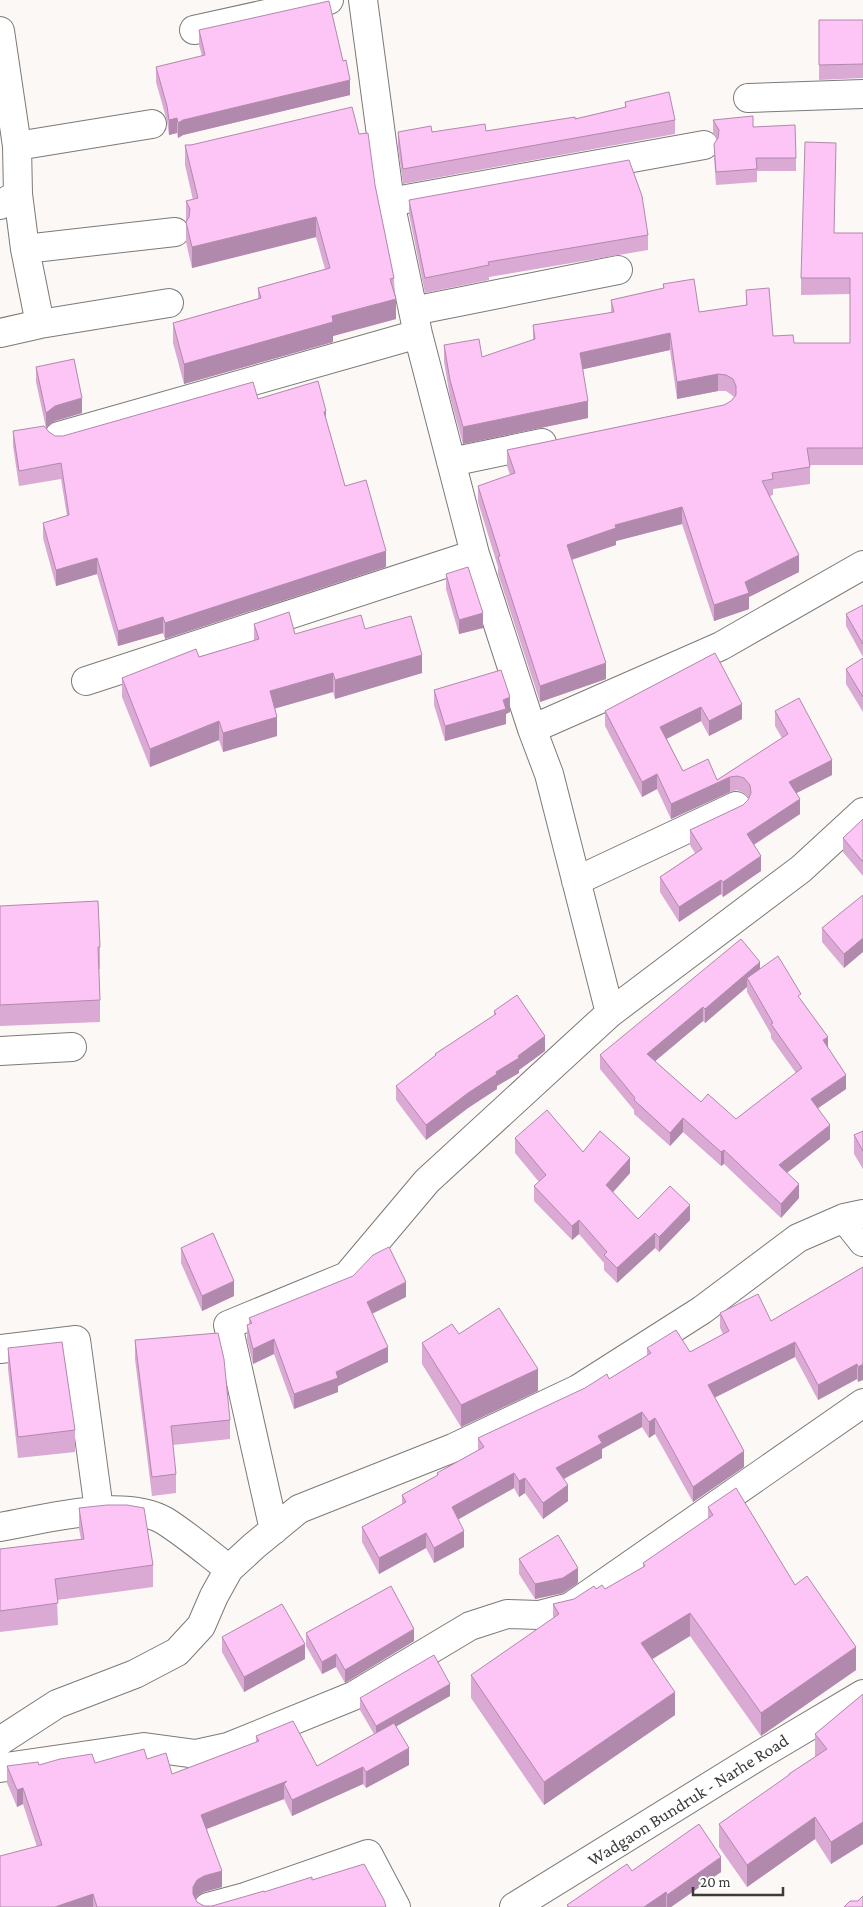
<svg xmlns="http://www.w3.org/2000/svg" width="863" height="1907" viewBox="0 0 863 1907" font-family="'Crimson Pro',serif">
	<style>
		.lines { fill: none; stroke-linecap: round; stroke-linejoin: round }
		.street-casing { stroke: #7c7a78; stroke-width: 30 }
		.secondary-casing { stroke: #7c7a78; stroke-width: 30 }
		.street { stroke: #fff; stroke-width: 28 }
		.secondary { stroke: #fff; stroke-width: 28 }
		.wall { fill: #daa9d4; fill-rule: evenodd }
		.shaded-wall { fill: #b189ac }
		.building { fill: #fdc4f6; stroke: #b189ac }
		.labels { text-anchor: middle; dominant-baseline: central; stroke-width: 4; stroke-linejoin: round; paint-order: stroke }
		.street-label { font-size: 18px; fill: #3c3b3a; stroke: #fff }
	</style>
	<rect width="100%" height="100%" fill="#fbf8f6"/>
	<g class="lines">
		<g class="street-casing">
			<path id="street" d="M363 0 390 202 418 334 475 554 532 729 549 774 610 1013
				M194 30 329 0
				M0 31 17 146 18 194 0 205
				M748 98 863 94
				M17 146 152 124
				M18 194 25 249 40 324 169 303
				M390 202 704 145
				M25 249 175 232
				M413 311 618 270
				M0 333 40 324
				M59 436 418 334
				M451 462 542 443
				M86 681 475 554
				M532 729 721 646 863 565
				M576 881 736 806
				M0 1051 72 1047
				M844 1218 863 1242
				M0 1349 76 1340 99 1510
				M0 1527C45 1519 124 1497 165 1521 187 1535 208 1553 229 1569
				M274 1530 228 1325 347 1276 427 1181 610 1013 801 869 863 812
				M0 1741 57 1704 135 1674 177 1652 201 1626 214 1596 229 1569 254 1546 299 1509 453 1448 578 1389 702 1310 798 1238 844 1218 863 1214
				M0 1768 144 1747 196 1754 228 1747 353 1696 470 1626 507 1614 539 1615 570 1607 863 1403
				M208 1907 245 1897 368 1854 396 1907"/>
		</g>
		<g class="secondary-casing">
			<path id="secondary" d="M514 1907 760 1755 863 1694"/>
		</g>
		<use href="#street" class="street"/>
		<use href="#secondary" class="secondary"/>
	</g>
	<path class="wall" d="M819 20H863V78L819 80Z
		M199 30 350 95 183 135 178 138 177 133 169 135 167 121 156 82V67L202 56 199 45Z
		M625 102 675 120V134L403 184 398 147V132L486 131 575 119 625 107Z
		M713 120 753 127 796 158V171H757V182L716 185 714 157V144L717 139 713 133Z
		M359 134 375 185 394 278 396 319 333 336V342L184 384 173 343V323L258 299V288L325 269 316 237 192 268 186 242V201L193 200 185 165V145Z
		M409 200 648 235V250L489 277V280L425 293 409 214Z
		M834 233H863V465H810V484L773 489V495L770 496 799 572 749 597V609L714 621 682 524 616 541V545L572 560 606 679 540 702 498 574V567L478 502V486L510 475 507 466V450L724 405 731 401 734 397 733 396 726 391H718L677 399 670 350 583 369 588 418 463 444 450 397 444 362V345L482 357 533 340V325L611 313V300L663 288V284L699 312 746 305V290L773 336 794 343H850V294L801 295V278Z
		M36 367 82 413 55 421 46 428 36 382Z
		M258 399 326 421 345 486 386 567 165 639 163 633 118 646 97 574 56 586 43 538V523L67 516 61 479 19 486 13 446V431L49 432 55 436H63Z
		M446 574 483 628 459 634 446 589Z
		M863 605V657L846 626V614Z
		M254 624 295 634 365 629 422 673 335 699 333 692 275 708 277 736 223 752 219 740 150 767 122 697V678L254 641Z
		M715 653 742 719 709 736 701 721 667 739 683 771 717 780 782 738 775 726V711L832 775 796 793 800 814 754 845 761 871 723 897 721 894 679 922 660 892V877L695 853 690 845V830L743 805 749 799 744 793 737 790 730 792 671 819 657 789 642 797 605 726V711Z
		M863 658V712L846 684V669Z
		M434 690 510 712 506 714V724L445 741 434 705Z
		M863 819V876L843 852V838Z
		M863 895 844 968 822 942V928Z
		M0 906 100 947V969H99L100 1000V1022L0 1026Z
		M760 968 801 1000 828 1047 846 1089 818 1108 830 1139 787 1173 799 1198 781 1218 724 1164 721 1166 683 1132 670 1146 634 1114V1110L600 1069V1055ZM747 987V992L771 1034V1038L796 1073 736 1119 701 1102 655 1061 703 1021 705 1023Z
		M494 1011 545 1051 519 1070V1073L497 1086V1089L468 1108 426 1140 396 1100V1086L435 1056V1054L494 1016Z
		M863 1131V1169L854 1154V1135Z
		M515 1138 583 1152 630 1173 613 1192 638 1219 690 1220 659 1252 655 1248 617 1283 604 1270V1263L579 1234 572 1240 534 1201V1186L539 1182 515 1153Z
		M181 1248 234 1296 202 1311 181 1263Z
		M863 1267 858 1382 857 1379 818 1400 795 1357 714 1398 744 1467 693 1502 655 1434 649 1438 642 1427 602 1449V1458L564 1479 568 1501 543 1519 525 1493 519 1497 514 1488 458 1519 464 1547 434 1563 426 1548 379 1574 362 1542V1527L402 1505V1495L437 1476V1473L478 1450V1438L609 1379 647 1356V1348L690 1352 723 1334 720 1328V1313L771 1321Z
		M406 1297 372 1314 388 1362 338 1386V1392L294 1409 274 1354 253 1364 247 1340V1325L249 1324V1318Z
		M459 1334 538 1391 461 1427 422 1364V1343Z
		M135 1340 230 1420V1439L173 1445 176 1474V1493L152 1496 135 1359Z
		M8 1348 75 1430V1452L18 1458 8 1369Z
		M708 1507 795 1585 856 1670 761 1736 690 1636 652 1659 675 1715 544 1805 471 1698V1675L553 1619V1604L574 1599 596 1589H605L643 1567V1563L708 1519Z
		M79 1508 153 1565V1587L57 1600 58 1625 0 1632V1549L81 1539 79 1529Z
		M519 1559 578 1583 563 1593 535 1599 519 1574Z
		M306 1633 414 1641 345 1683 336 1667 322 1674 306 1646Z
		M222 1637 305 1659 244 1692 222 1652Z
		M863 1694V1844L831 1864 815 1839 747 1887 719 1847V1824L789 1776V1774L815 1757V1734Z
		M450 1696 396 1726 409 1765 366 1788 363 1784 292 1816 284 1799 207 1829 222 1887 204 1892 197 1896 195 1899 197 1902 204 1906H212L312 1880 386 1907H0L37 1847 23 1804 17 1807 7 1783V1766L95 1763 147 1759 172 1774 256 1742V1736L317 1766 374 1734 360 1710V1698Z
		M632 1871 721 1872 671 1907H567V1905Z"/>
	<path class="shaded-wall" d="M350 80V95L183 135 178 138V123L183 120Z
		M177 118V133L169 135V120Z
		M316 217V237L192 268V247Z
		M396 299V319L333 336V342L184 384V364L332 316Z
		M670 333V350L580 370V353Z
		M718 374V391L677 399V382Z
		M82 398V413L55 421 46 428V413L55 406Z
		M588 401V418L463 444V427Z
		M326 411V426L324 412Z
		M682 507V524L616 541V545L567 561V545L615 525Z
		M386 551V567L165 639V623Z
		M799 555V572L749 597V609L714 621V605L745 582Z
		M97 558V574L56 586V570Z
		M483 613V628L459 634V620Z
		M163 617V633L118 646V631Z
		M422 655V673L335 699V680Z
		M606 663V679L540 702V686Z
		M333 673V692L270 710V691Z
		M510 697V712L506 714V724L445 741V726L503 700Z
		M742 704V719L709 736V721Z
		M701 707V721L660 742V727Z
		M277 717V736L223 752V733Z
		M219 721V740L150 767V749Z
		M832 760V775L789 797V782Z
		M657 774V789L642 797V782Z
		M730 777V792L671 819V804Z
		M800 799V814L747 849V834Z
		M761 856V871L723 897V882Z
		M721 880V894L679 922V907Z
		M863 938V952L844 968V954Z
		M760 962V976L747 978V987L705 1023V1009Z
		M703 1007V1021L647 1068V1054Z
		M545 1036V1051L519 1070V1073L497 1086V1089L468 1108 426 1140V1125L496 1072Z
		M828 1037V1051L823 1040Z
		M846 1075V1089L811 1113V1099Z
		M683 1118V1132L670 1146V1133Z
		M830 1125V1139L779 1179V1165Z
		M724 1150V1164L721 1166V1152Z
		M630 1158V1173L606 1200V1185Z
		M799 1184V1198L781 1218V1204Z
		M690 1205V1220L659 1252V1237Z
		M579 1220V1234L572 1240V1226Z
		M655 1233V1248L617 1283V1268Z
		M234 1281V1296L202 1311V1296Z
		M406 1282V1297L367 1316V1302Z
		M274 1339V1354L253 1364V1349Z
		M795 1342V1357L708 1401V1385Z
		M388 1347V1362L338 1386V1392L294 1409V1394L336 1372Z
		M857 1364V1379L818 1400V1385Z
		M863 1364V1380L858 1382V1367Z
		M538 1369V1391L461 1427V1405Z
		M642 1412V1427L602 1449V1458L556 1483V1468L598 1436Z
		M655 1418V1434L649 1438V1422Z
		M744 1451V1467L693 1502V1487Z
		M514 1473V1488L452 1523V1507Z
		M525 1478V1493L519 1497V1481Z
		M568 1485V1501L543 1519V1503Z
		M464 1531V1547L434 1563V1548Z
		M426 1533V1548L379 1574V1558Z
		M578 1568V1583L563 1593 535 1599V1584Z
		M690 1613V1636L641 1666V1643Z
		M414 1629V1641L345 1683V1670Z
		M305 1644V1659L244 1692V1677Z
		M856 1647V1670L761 1736V1713Z
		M336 1654V1667L322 1674V1662Z
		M450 1684V1696L376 1738V1726Z
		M675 1692V1715L544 1805V1782Z
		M409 1748V1765L366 1788V1772Z
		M363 1767V1784L292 1816V1800Z
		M287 1781 284 1784V1799L201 1831V1815Z
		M23 1788V1804L17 1807V1790Z
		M815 1817V1839L747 1887V1865Z
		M863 1822V1844L831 1864V1842Z
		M721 1857V1872L671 1907H667V1895Z
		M222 1871V1887L204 1892 197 1896 193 1903V1887L197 1880 204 1876Z
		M666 1892V1907H644Z
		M93 1894V1907H55Z"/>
	<path class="building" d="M329 1 343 61 346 60 350 80 183 120 178 123 177 118 169 120 167 106 156 67 205 55 199 30Z
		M819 20H863V64L819 65Z
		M669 92 675 120 403 169 398 132 431 126 432 132 485 124 486 131 575 117V119L626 107 625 102Z
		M352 107 359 134 368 133 375 185 394 278 390 279 396 299 332 316 333 322 184 364 173 323 261 298 258 288 330 268 316 217 192 247 186 222 189 217 190 209 186 201 198 198 185 145H191Z
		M753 116V127L795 125 796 158H756L757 169 716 172 714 144 718 138 719 130 713 120Z
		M805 142 836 143 834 233H863V448H807L810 467 772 473 773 479 762 481 799 555 745 582 749 593 714 605 682 507 615 525 616 528 567 545 606 663 540 686 498 557 500 556 478 486 515 473 507 450 724 405 731 401 736 395V386L733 379 726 375 718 374 677 382 670 333 580 353 588 401 463 427 450 380 444 345 479 339 482 357 535 339 533 325 614 312 611 300 664 288 663 284 694 279 699 312 747 305 746 290 769 288 773 336 793 335 794 343H850V278H801Z
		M629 160 642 196 648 235 488 262 489 265 425 278 409 200Z
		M74 359 82 398 55 406 46 413 36 367Z
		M318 381 326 411 324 412 345 486 366 480 386 551 165 623 163 617 118 631 97 558 56 570 43 523 69 515 61 463 19 471 13 431 44 426 49 432 55 436H63L253 382 258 399Z
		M468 567 483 613 459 620 446 574Z
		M863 605V644L846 614Z
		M289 612 295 634 361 615 365 629 411 616 422 655 335 680 333 673 270 691 277 717 223 733 219 721 150 749 122 678 196 649 199 657 259 639 254 624Z
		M715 653 742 704 709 721 701 707 660 727 683 771 708 759 717 780 788 734 775 711 799 698 832 760 789 782 800 799 747 834 761 856 723 882 721 880 679 907 660 877 702 849 690 830 743 805 748 800 751 793 750 785 744 778 737 776 730 777 671 804 657 774 642 782 605 711Z
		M863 658V697L846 669Z
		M501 670 510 697 503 700 506 709 445 726 434 690Z
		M863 819V862L843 838Z
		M863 895V938L844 954 822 928Z
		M98 901 100 947H98L100 1000 0 1005V906Z
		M741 939 760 962 705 1009 703 1007 647 1054 701 1102 708 1094 736 1119 802 1068 771 1024 773 1023 747 978 778 956 801 994 798 996 828 1037 823 1040 846 1075 811 1099 830 1125 779 1165 799 1184 781 1204 724 1150 721 1152 683 1118 670 1133 634 1100 635 1098 600 1055Z
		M517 995 545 1036 518 1056 519 1058 496 1072 497 1074 468 1093 426 1125 396 1086 436 1055 435 1054 496 1014 494 1011Z
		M547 1110 583 1152 600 1131 630 1158 606 1185 638 1219 670 1186 690 1205 659 1237 655 1233 617 1268 604 1255 607 1252 579 1220 572 1226 534 1186 546 1175 515 1138Z
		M863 1131V1151L854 1135Z
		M213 1233 234 1281 202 1296 181 1248Z
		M389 1247 406 1282 367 1302 388 1347 336 1372 338 1378 294 1394 274 1339 253 1349 247 1325 252 1323 249 1318 353 1276 373 1255Z
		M863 1267V1364L858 1367 857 1364 818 1385 795 1342 708 1385 744 1451 693 1487 655 1418 649 1422 642 1412 598 1436 602 1443 556 1468 568 1485 543 1503 525 1478 519 1481 514 1473 452 1507 464 1531 434 1548 426 1533 379 1558 362 1527 406 1502 402 1495 438 1475 437 1473 484 1447 478 1438 585 1388 607 1374 609 1379 651 1353 647 1348 676 1330 690 1352 729 1331 720 1313 758 1294 771 1321Z
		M499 1308 538 1369 461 1405 422 1343 452 1324 459 1334Z
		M218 1333 224 1359 230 1420 171 1426 176 1474 152 1477 135 1340Z
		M62 1342 75 1430 18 1437 8 1348Z
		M736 1488 795 1585 807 1576 856 1647 761 1713 690 1613 641 1643 675 1692 544 1782 471 1675 559 1614 553 1604 574 1599 594 1586 596 1589 602 1585 605 1589 645 1566 643 1563 713 1515 708 1507Z
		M107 1505H127L144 1508 153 1565 55 1579 58 1603 0 1611V1549L84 1539 79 1508Z
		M558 1535 578 1568 563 1578 535 1584 519 1559Z
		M391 1586 414 1629 345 1670 336 1654 322 1662 306 1633Z
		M282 1604 305 1644 244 1677 222 1637Z
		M434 1655 450 1684 376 1726 360 1698Z
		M863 1694V1822L831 1842 815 1817 747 1865 719 1824 789 1775V1774L827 1749 815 1734Z
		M293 1721 317 1766 394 1723 409 1748 366 1772 363 1767 292 1800 284 1784 287 1781 201 1815 222 1871 204 1876 197 1880 193 1887V1894L197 1902 204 1906H212L264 1891V1892L312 1877V1880L364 1864 384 1900 386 1907H97L93 1894 55 1907H0V1856L42 1845 23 1788 17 1790 7 1766 38 1762 39 1765 60 1759 92 1754 95 1763 144 1749 147 1759 166 1753 172 1774 259 1741 256 1736Z
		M699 1824 721 1857 667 1895 666 1892 644 1907H569L567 1905 627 1864 632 1871Z
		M863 1896V1907H844L850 1901H858Z"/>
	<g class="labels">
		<g class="street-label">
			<text transform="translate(688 1800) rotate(-32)">Wadgaon Bundruk - Narhe Road</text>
		</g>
	</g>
	<path d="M693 1887v8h90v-8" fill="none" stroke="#3c3b3a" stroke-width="2.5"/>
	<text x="700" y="1887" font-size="15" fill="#3c3b3a" stroke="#ffffff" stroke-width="4" paint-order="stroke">20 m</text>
</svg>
